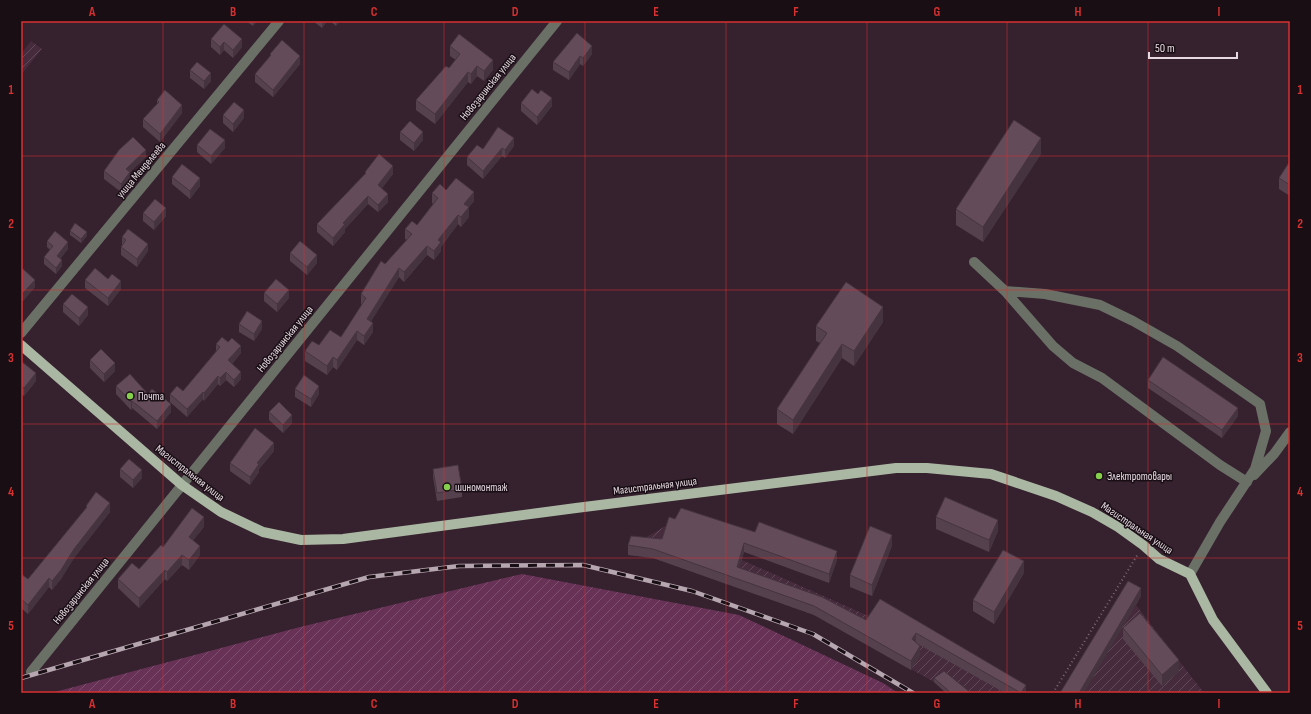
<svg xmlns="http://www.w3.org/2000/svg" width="1311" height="714" viewBox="0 0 1311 714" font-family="'Sofia Sans Condensed',sans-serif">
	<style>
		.industrial { fill: url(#industrial-furrows) }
		.garden { fill: url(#garden-furrows) }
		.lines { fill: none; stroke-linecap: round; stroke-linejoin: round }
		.path { stroke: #7a6874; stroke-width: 2; stroke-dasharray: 1 3; stroke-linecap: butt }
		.minor { stroke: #6a7066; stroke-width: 10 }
		.major { stroke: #aab7a2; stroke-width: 10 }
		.rail-casing { stroke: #b6a6af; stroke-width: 4.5 }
		.rail { stroke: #180e14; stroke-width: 3; stroke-dasharray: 9; stroke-linecap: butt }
		.wall { fill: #55404d }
		.shaded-wall { fill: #45343f }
		.building { fill: #634b5a; stroke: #45343f }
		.grid { fill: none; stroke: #d73131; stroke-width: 1; stroke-opacity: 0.55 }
		.poi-dot { fill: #85cf4d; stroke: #180e14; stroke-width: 1.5 }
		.labels { text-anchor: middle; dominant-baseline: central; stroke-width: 3; stroke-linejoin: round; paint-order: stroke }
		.street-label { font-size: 11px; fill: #e7d9e1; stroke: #180e14 }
		.poi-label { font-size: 11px; fill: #e7d9e1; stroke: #180e14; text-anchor: start }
		.neatline { fill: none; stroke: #d73131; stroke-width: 1.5 }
		.grid-label { font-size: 13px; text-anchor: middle; font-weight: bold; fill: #d73131 }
	</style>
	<defs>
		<pattern id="industrial-furrows" width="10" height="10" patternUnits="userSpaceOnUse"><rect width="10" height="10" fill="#462b3d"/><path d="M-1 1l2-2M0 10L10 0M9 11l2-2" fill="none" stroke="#614959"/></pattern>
		<pattern id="garden-furrows" width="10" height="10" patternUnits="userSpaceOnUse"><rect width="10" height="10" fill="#683256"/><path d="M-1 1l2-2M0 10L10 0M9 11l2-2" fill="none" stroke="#7e4f6e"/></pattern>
	</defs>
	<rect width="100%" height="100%" fill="#36212f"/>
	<path class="industrial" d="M31 41 42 49 21 75V54Z
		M681 517 747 538 742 560 873 618 1024 693H946L934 682 814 615 653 558 628 555 631 546Z
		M1128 589 1141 596 1136 605 1204 693H1066Z"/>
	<path class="garden" d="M522 574 739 615 883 683 898 693H51L300 627Z"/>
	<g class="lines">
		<path class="path" d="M1053 693 1138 554"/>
		<path class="minor" d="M974 262 1005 291 1053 346 1073 363 1102 378 1220 465 1247 482
			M1005 291 1045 294 1100 305 1133 321 1177 346 1260 404 1266 431 1255 469 1220 522 1190 574
			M21 333 279 21
			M1254 475 1274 454 1290 432
			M31 672 557 21"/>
		<path class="major" d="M21 345 182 485 221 512 263 532 301 540 343 539 576 508 896 468H927L991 474 1056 496 1092 512 1118 527 1143 545 1159 559 1190 574 1213 620 1267 693"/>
		<g class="rail-casing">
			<path id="rail" d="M21 678 369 577 459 566 583 565 692 591 813 634 913 693"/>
		</g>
		<use href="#rail" class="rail"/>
	</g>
	<path class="wall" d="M246 21H257L253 26Z
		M313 21H327L322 28Z
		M330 21H340L336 26Z
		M577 33 592 54 583 66 580 64 569 80 553 70V62Z
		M211 39 242 47 233 58 224 50 220 55 211 47Z
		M450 46 493 70 484 81 477 76 471 84 468 82 435 124 416 110V100L449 68 456 60 450 56Z
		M270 54 300 64 273 97 255 82V74L270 57Z
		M190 70 211 81 204 89 190 78Z
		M157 100 182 113 160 142 143 127V119L157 104Z
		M521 103 552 106 537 125 521 111Z
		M223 115 244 118 233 132 223 123Z
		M400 132 423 140 414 151 400 140Z
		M197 145 225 148 211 164 197 152Z
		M514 146 505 158 502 156 483 179 467 165V157L483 149Z
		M1041 154 983 242 956 225V209Z
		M146 157 130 172V180L121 192 104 179V171Z
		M1290 161V196L1279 189V178Z
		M365 172 393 174 382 188 388 202 378 212 368 204 345 229V232L333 246 317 232V224L365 174Z
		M172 177 200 186 190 199 172 184Z
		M446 190 474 201 469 207V217L461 227 458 224 441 247V251L434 260 427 255 404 282 399 277 371 321 373 332 364 345 357 340 337 370 333 367 327 375 305 361V351L341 337 362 305 361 304V294L385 264 407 240 405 239V229L417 225 433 204 432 203V193Z
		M143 213 166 216 154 230 143 221Z
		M70 231 87 236 81 243 70 235Z
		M122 237 148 251 137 267 121 255V247L123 246 122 245Z
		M47 241 68 249 60 259 62 266 56 274 44 264V257L50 250 47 247Z
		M290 253 317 263 307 275 290 261Z
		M21 267 35 287 23 301 21 299Z
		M85 280 121 289 108 306 85 288Z
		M264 293 289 298 277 312 264 301Z
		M63 304 88 315 79 326 63 312Z
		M883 322 854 366 842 358 793 434 777 424V409L820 343 816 341V326Z
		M239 324 262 329 254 341 239 332Z
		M216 344 241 353 232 364 241 379 234 387 226 380 220 386 218 384 204 401 203 399 187 417 170 402V394L183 391 216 351Z
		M90 360 115 371 104 382 90 368Z
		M21 361 36 381 24 396 21 393Z
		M1148 380 1238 416 1222 438 1148 388Z
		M116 386 148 394 171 412 157 429 132 408 131 410 116 394Z
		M295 389 319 394 311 407 295 397Z
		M269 412 292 423 283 433 269 420Z
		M274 451 259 469V472L250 485 230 471V463Z
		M120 469 142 478 133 488 120 477Z
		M433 469 462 489V497L437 501 433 477Z
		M86 506 110 512 74 558 61 579 52 590 49 587 28 614 21 608V574L28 579 86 508Z
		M669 517 837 560 829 583 744 552 739 568 866 620 880 599 1026 693H1005L916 643 920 655 911 670 814 615 653 558 628 555V545L662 539Z
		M936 517 998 531 989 552 936 529Z
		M204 527 193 540 200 555 189 570 182 565 167 581 165 579 139 608 118 588V579L139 569 163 547Z
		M892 546 872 596 850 587V575Z
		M1024 573 994 624 973 611V600Z
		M1123 628 1179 672 1162 686 1123 639Z
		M934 678 971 693H946L934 682Z"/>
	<path class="shaded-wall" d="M253 21H257L253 26Z
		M322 21H327L322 28Z
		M336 21H340L336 26Z
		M242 39V47L233 58V50Z
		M224 42V50L220 55V47Z
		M592 46V54L583 66V58Z
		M300 56V64L273 97V90Z
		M580 56V64L569 80V72Z
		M493 60V70L484 81V71Z
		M477 66V76L471 84V74Z
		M468 72V82L435 124V114Z
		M211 73V81L204 89V81Z
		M552 98V106L537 125V117Z
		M182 105V113L160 142V134Z
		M244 110V118L233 132V124Z
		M423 132V140L414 151V143Z
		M514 138V146L505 158V150Z
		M1041 138V154L983 242V227Z
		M225 140V148L211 164V156Z
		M502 148V156L483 179V171Z
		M146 150V157L130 172V180L121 192V184L126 169Z
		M393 166V174L378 193V185Z
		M200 178V186L190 199V191Z
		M474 192V201L464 213V204Z
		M388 194V202L378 212V205Z
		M368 196V204L345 229V232L333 246V238L343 223Z
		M469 207V217L461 227V217Z
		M166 208V216L154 230V222Z
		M458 215V224L441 247V251L434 260V251L438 240Z
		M87 232V236L81 243V239Z
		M68 242V249L57 262V256Z
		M148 244V251L137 267V259Z
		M427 246V255L404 282V272Z
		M317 255V263L307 275V267Z
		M62 260V266L56 274V268Z
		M399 268V277L367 328V319Z
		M35 280V287L23 301V293Z
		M121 281V289L108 306V298Z
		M289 290V298L277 312V304Z
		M88 307V315L79 326V318Z
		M883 307V322L854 366V351Z
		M262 321V329L254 341V334Z
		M373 323V332L364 345V336Z
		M357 331V340L337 370V360Z
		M842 344V358L793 434V420Z
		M241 346V353L228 368V360Z
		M333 357V367L327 375V366Z
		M115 363V371L104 382V374Z
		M226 372V380L220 386V378Z
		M241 372V379L234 387V380Z
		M36 373V381L24 396V388Z
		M218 376V384L204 401V393Z
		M319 386V394L311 407V399Z
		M203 392V399L187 417V409Z
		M132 401V408L131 410V402Z
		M171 404V412L157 429V421Z
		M1238 408V416L1222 438V430Z
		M292 415V423L283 433V425Z
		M274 443V451L259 469V472L250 485V477L257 463Z
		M142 470V478L133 488V480Z
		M110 503V512L74 558 61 579 52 590V581L74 549Z
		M204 517V527L189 546V537Z
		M998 520V531L989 552V540Z
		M892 535V546L872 596V585Z
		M744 543V552L737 576V567Z
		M200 546V555L189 570V560Z
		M837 551V560L829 583V574Z
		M182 555V565L167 581V572Z
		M1024 561V573L994 624V612Z
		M165 570V579L139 608V598Z
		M49 578V587L28 614V605Z
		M1141 588V596L1084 693H1079Z
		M916 633V642L912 639Z
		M920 646V655L911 670V661Z
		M1179 660V672L1162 686V675Z
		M1026 685V693H1021Z"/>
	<path class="building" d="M224 24 242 39 233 50 224 42 220 47 211 39Z
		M577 33 592 46 583 58 580 56 569 72 553 62Z
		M459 34 493 60 484 71 477 66 471 74 468 72 435 114 416 100 446 66 449 68 460 54 450 46Z
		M282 40 300 56 273 90 255 74 271 55 270 54Z
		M197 62 211 73 204 81 190 70Z
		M532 89 538 94 541 90 552 98 537 117 521 103Z
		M165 90 182 105 160 134 143 119 159 102 157 100Z
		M234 102 244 110 233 124 223 115Z
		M1014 120 1041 138 983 227 956 209Z
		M410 121 423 132 414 143 400 132Z
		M498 127 514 138 505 150 502 148 483 171 467 157 477 145 483 149Z
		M210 129 225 140 211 156 197 145Z
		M133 137 146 150 126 169 130 172 121 184 104 171 119 150Z
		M379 154 393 166 378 185 388 194 378 205 368 196 343 223 345 224 333 238 317 224 366 173 365 172Z
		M1290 161V185L1279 178Z
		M182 164 200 178 190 191 172 177Z
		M456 178 474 192 464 204 469 207 461 217 458 215 438 240 441 242 434 251 427 246 404 272 399 268 367 319 373 323 364 336 357 331 337 360 333 357 327 366 305 351 312 341 319 345 330 330 341 337 366 298 361 294 381 261 385 264 412 234 405 229 412 221 417 225 438 198 432 193 440 184 446 190Z
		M155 199 166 208 154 222 143 213Z
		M75 223 87 232 81 239 70 231Z
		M128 229 148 244 137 259 121 247 126 240 122 237Z
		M55 231 68 242 57 256 62 260 56 268 44 257 53 246 47 241Z
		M300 241 317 255 307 267 290 253Z
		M21 267 35 280 23 293 21 291Z
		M95 268 108 279 112 274 121 281 108 298 85 280Z
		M276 279 289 290 277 304 264 293Z
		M846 282 883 307 854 351 842 344 793 420 777 409 827 333 816 326Z
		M72 294 88 307 79 318 63 304Z
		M247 311 262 321 254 334 239 324Z
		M222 337 228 342 232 338 241 346 228 360 241 372 234 380 226 372 220 378 218 376 204 393 203 392 187 409 170 394 177 386 183 391 220 347 216 344Z
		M101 349 115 363 104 374 90 360Z
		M1163 357 1238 408 1222 430 1148 380Z
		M21 361 36 373 24 388 21 386Z
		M130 374 148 394 152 389 171 404 157 421 132 401 131 402 116 386Z
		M304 375 319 386 311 399 295 389Z
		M279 402 292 415 283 425 269 412Z
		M255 428 274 443 257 463 259 464 250 477 230 463Z
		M129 459 142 470 133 480 120 469Z
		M458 465 462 489 437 493 433 469Z
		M96 492 110 503 74 549 61 570 52 581 49 578 28 605 21 599V574L28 579 87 507 86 506Z
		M945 497 998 520 989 540 936 517Z
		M192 508 204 517 189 537 200 546 189 560 182 555 167 572 165 570 139 598 118 579 132 563 139 569 161 545 163 547Z
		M681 508 755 532 759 522 837 551 829 574 744 543 737 567 822 597 866 620 880 599 1026 685 1021 693 916 633 912 639 920 646 911 661 814 606 653 549 628 545 631 536 662 539 669 517 675 519Z
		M870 526 892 535 872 585 850 575Z
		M1003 550 1024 561 994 612 973 600Z
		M1128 581 1141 588 1079 693H1060Z
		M1140 613 1179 660 1162 675 1123 628Z
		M944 671 971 693H951L934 678Z"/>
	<path class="grid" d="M163 21V693M304 21V693M444 21V693M585 21V693M726 21V693M867 21V693M1007 21V693M1148 21V693M21 156H1290M21 290H1290M21 424H1290M21 558H1290"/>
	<g class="poi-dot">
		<circle cx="130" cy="396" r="4"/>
		<circle cx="1099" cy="476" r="4"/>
		<circle cx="447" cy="487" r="4"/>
	</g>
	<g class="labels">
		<g class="street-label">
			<text transform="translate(488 87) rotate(-51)">Новозаринская улица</text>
			<text transform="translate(141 170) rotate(-50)">улица Менделеева</text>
			<text transform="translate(285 339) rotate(-51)">Новозаринская улица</text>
			<text transform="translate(190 473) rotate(38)">Магистральная улица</text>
			<text transform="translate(655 486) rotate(-7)">Магистральная улица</text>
			<text transform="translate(1137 528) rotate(34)">Магистральная улица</text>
			<text transform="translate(81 591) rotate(-51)">Новозаринская улица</text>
		</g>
		<g class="poi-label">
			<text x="138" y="396">Почта</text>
			<text x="1107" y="476">Электротовары</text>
			<text x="455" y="487">шиномонтаж</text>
		</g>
	</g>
	<rect width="1311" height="714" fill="none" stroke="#180e14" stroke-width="44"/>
	<path d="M1149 52v6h88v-6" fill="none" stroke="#e7d9e1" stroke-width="2"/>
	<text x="1155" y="52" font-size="12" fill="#e7d9e1" stroke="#180e14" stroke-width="3" paint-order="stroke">50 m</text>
	<rect x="22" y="22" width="1267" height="670" class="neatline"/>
	<g class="grid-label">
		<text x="92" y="16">A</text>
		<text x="233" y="16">B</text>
		<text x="374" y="16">C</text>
		<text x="515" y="16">D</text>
		<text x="656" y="16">E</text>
		<text x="796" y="16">F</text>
		<text x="937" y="16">G</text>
		<text x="1078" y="16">H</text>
		<text x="1219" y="16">I</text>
		<text x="11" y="94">1</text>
		<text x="1300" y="94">1</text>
		<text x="11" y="228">2</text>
		<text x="1300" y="228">2</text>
		<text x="11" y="362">3</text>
		<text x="1300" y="362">3</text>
		<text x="11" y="496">4</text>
		<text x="1300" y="496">4</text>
		<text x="11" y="630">5</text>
		<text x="1300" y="630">5</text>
		<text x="92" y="708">A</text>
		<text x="233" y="708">B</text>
		<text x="374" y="708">C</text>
		<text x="515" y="708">D</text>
		<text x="656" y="708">E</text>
		<text x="796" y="708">F</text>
		<text x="937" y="708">G</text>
		<text x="1078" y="708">H</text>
		<text x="1219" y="708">I</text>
	</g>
</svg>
